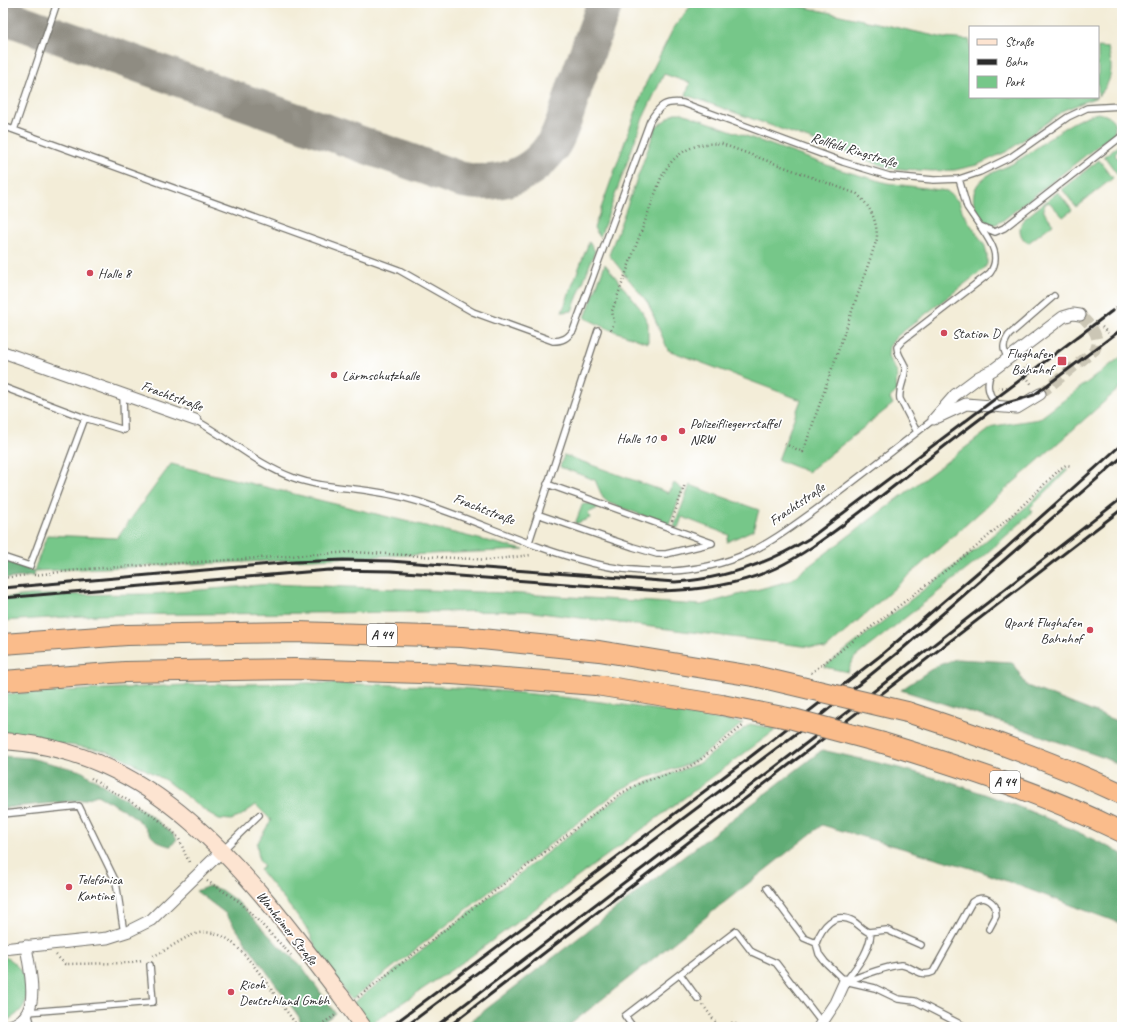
<svg xmlns="http://www.w3.org/2000/svg" width="1125" height="1030" viewBox="0 0 1125 1030" font-family="Caveat,sans-serif">
	<style>
		.green { fill: #76c789; stroke: #50795a }
		.forest { fill: #60ac75; stroke: #466c50 }
		.lines { fill: none; stroke-linecap: round; stroke-linejoin: round }
		.taxiway { stroke: #8f8c82; stroke-width: 36 }
		.street-tunnel { stroke: #cbc6b5; stroke-width: 11; stroke-dasharray: 11 5.5; stroke-linecap: butt }
		.lane-casing { stroke: #716f68; stroke-width: 8 }
		.street-casing { stroke: #716f68; stroke-width: 13 }
		.secondary-casing { stroke: #716f68; stroke-width: 18 }
		.highway-casing { stroke: #716f68; stroke-width: 22 }
		.path { stroke: #716f68; stroke-width: 2.5; stroke-dasharray: 1 3; stroke-linecap: butt }
		.lane { stroke: #fff; stroke-width: 5.5 }
		.street { stroke: #fff; stroke-width: 11 }
		.secondary { stroke: #fde4d1; stroke-width: 16 }
		.highway { stroke: #fabc8b; stroke-width: 20 }
		.rail { stroke: #2b2b2b; stroke-width: 3 }
		.secondary-bridge-casing { stroke: #716f68; stroke-width: 18; stroke-linecap: butt }
		.highway-bridge-casing { stroke: #716f68; stroke-width: 22; stroke-linecap: butt }
		.secondary-bridge { stroke: #fde4d1; stroke-width: 16 }
		.highway-bridge { stroke: #fabc8b; stroke-width: 20 }
		.poi-dot { fill: #d1495b; stroke: #fff; stroke-width: 1.5 }
		.labels { text-anchor: middle; dominant-baseline: central; stroke-width: 3.5; stroke-linejoin: round; paint-order: stroke }
		.shield { fill: #fff; stroke: #6b6b6b; stroke-width: 1 }
		.shield-label { font-size: 13px; font-weight: bold; fill: #2b2b2b }
		.street-label { font-size: 14px; fill: #2b2b2b; stroke: #fff }
		.poi-label { font-size: 14px; fill: #2b2b2b; stroke: #fff; text-anchor: start }
	</style>
	<rect width="100%" height="100%" fill="#fff"/>
	<filter id="ink" filterUnits="userSpaceOnUse"><feTurbulence type="fractalNoise" baseFrequency=".025" numOctaves="2"/><feDisplacementMap in="SourceGraphic" scale="8" xChannelSelector="R" yChannelSelector="G"/><feConvolveMatrix kernelMatrix="1 2 1 2 8 2 1 2 1" color-interpolation-filters="sRGB"/></filter>
	<filter id="wash" filterUnits="userSpaceOnUse"><feTurbulence type="fractalNoise" baseFrequency=".012" numOctaves="4" result="noise"/><feDisplacementMap in="SourceGraphic" scale="16" xChannelSelector="R" yChannelSelector="G"/><feGaussianBlur stdDeviation="0.9" result="paint"/><feColorMatrix in="noise" values="0 0 0 0 0 0 0 0 0 0 0 0 0 0 0 0 0 1.4 0 .05"/><feComposite in="paint" operator="in"/></filter>
	<g filter="url(#wash)">
		<rect width="100%" height="100%" fill="#f3edd8"/>
		<path class="green" d="M693 3H786L944 38 970 40V97H1097L1064 110 1008 151 977 165 955 170 932 171 889 168 686 95 690 83 664 74 643 118 600 237 594 228 646 83 673 29Z
			M1098 47 1108 48C1113 66 1113 82 1098 96Z
			M675 113H682L841 170 887 183 947 191 959 202 963 213 985 246 987 256V264L984 269 896 337 889 347 888 357 897 372 896 392 890 398 893 404 808 472 778 460 801 400 668 350 648 303 609 255 656 127Z
			M1098 113C1109 115 1118 120 1114 133L1002 221 994 225C977 220 967 200 978 184 985 174 1002 169 1012 164 1041 148 1065 120 1098 113Z
			M1122 143V147L1118 149 1115 155 1122 164V172L1118 175 1104 156Z
			M1099 160 1113 178 1076 207 1062 189Z
			M1058 192 1072 210 1063 217 1049 202 1045 204 1043 210 1053 224 1028 243C1019 237 1018 228 1023 220Z
			M589 242 595 251 572 311 562 312Z
			M605 264 640 308 648 323V343L611 330 585 318Z
			M1122 356V386L826 649 525 611 99 615 3 621V598L31 595 154 594 270 584 506 593 701 605 789 581 994 426 1039 419Z
			M564 455 669 493 674 483 683 490 669 525 609 503 603 498 595 480 560 467Z
			M171 464 524 550 34 571 47 535 117 538Z
			M1066 469 1068 470 1030 508 1033 512 980 559 854 658 848 672 824 667 975 550 1027 506Z
			M690 485 759 510 753 530 727 542 729 535 682 517 678 528 674 527Z
			M583 503 587 505 588 503 598 506V508L588 513 590 518 575 524Z
			M309 683C377 684 445 686 512 692 590 699 666 711 743 723L698 759 686 765 637 781 618 791 351 1000 319 954 310 934 303 923 260 870 264 866 259 860 257 844 271 820 256 805 239 817 231 820 219 819 207 812 165 780 120 756 102 750 3 735V694L185 685Z
			M750 724 777 729 466 960 369 1025 353 1003 620 796 640 785 700 763Z
			M3 956C23 965 36 990 21 1010 16 1016 9 1019 3 1023Z"/>
		<path class="forest" d="M3 560 34 571V576L3 579Z
			M956 659 1012 662 1027 686 1122 723V766L1102 757 1010 725 901 690 936 666Z
			M822 750C856 758 891 765 925 775 989 793 1064 823 1122 854V924L974 869 822 825 567 1027H463Z
			M3 756 30 758 81 771 146 812 173 834 177 839 171 846C151 843 151 832 138 820 127 810 109 802 97 795L83 800 3 808Z
			M209 886 221 890 239 903 280 947 301 965 335 1013C326 1021 314 1030 301 1025L299 1017 225 913 196 891Z"/>
		<g class="lines">
			<path class="taxiway" d="M3 16 459 179C496 188 533 177 554 143 564 126 569 105 575 86 585 58 595 31 605 3"/>
		</g>
	</g>
	<g filter="url(#ink)">
		<g class="lines">
			<path class="street-tunnel" d="M1040 394 1095 350C1102 337 1090 324 1080 315"/>
			<g class="lane-casing">
				<path id="lane" d="M3 126 399 270 473 312 553 341C563 341 567 338 573 331L650 121C660 105 665 101 683 103L843 162 889 176 934 180 959 179 980 172 1011 157 1068 117 1087 108 1122 106
					M14 130 57 3
					M959 179 967 207 980 226 995 232 1004 228 1122 136
					M1008 358C1002 349 1003 344 1009 335L1054 296
					M992 372C985 383 988 397 999 405
					M3 387 85 418
					M195 420C229 438 257 465 294 478 319 487 344 487 370 491 392 494 413 499 434 507 486 525 538 550 592 563 643 576 699 575 748 553 772 542 793 526 814 511 855 481 894 450 934 419
					M917 432 900 399C898 389 906 378 905 367 904 361 898 357 897 347L903 340 990 273C1002 256 990 241 980 226
					M537 514 633 547 657 554H666L712 543 547 484
					M529 542 598 330
					M3 557 30 566 85 418 124 430 123 395
					M3 814 79 806 116 882 124 933
					M222 851 259 815
					M767 888 804 938 816 943 819 954 825 962 845 981 875 988 898 999 915 1001 966 1027
					M816 943C822 927 834 911 853 921 858 924 862 929 868 932L887 930 921 945
					M680 974 698 999
					M846 981C857 966 869 953 871 933
					M848 981C858 977 893 964 902 965 913 967 921 978 933 972L972 902C981 896 988 897 995 906L996 916 989 929
					M32 1027 28 1012 153 1002 150 965
					M633 1027 625 1016 736 931 752 952 776 963 822 1023"/>
			</g>
			<g class="street-casing">
				<path id="street" d="M3 352 195 420
					M938 417 966 404 1017 408 1040 394
					M934 419 955 395 979 377 993 370 1063 317 1073 314 1080 315
					M3 949 107 938 129 931 151 920 222 851
					M3 1027C45 1023 30 974 26 946
					M819 1027 835 1003 845 981"/>
			</g>
			<g class="secondary-casing">
				<path id="secondary" d="M3 741C162 750 253 881 341 996"/>
			</g>
			<g class="highway-casing">
				<path id="highway" d="M3 644 127 635 296 632 462 637 599 651 759 677
					M3 681 125 672 294 669 452 674 596 685 722 705
					M907 712C981 736 1052 761 1122 794
					M883 743C965 768 1045 794 1122 832"/>
			</g>
			<path class="path" d="M1102 327 1108 333
				M611 330 614 322 612 311 661 178C673 153 694 141 722 144L857 194C871 207 877 220 877 239L803 452 785 444
				M1028 366 1019 373 1020 374 1023 373 1022 371 1019 373 1021 374 1023 372 1032 385
				M998 388 1011 387 1122 303
				M672 521 685 484
				M34 575 87 569 354 552 489 560 531 555
				M3 578 27 575
				M811 673 975 548 1023 505 1061 468 1066 465 1072 466
				M91 778C118 797 150 809 174 833 184 842 182 855 192 864
				M207 881 240 902 291 955
				M56 955 65 964 128 963 142 960
				M153 956C169 950 182 937 199 933 209 931 221 934 229 940 254 960 276 998 296 1024L302 1027
				M358 997 620 794 640 783 687 768 700 760 744 725
				M703 1005 719 1027
				M317 1027 337 1014
				M720 1027 732 1023 745 1027"/>
			<use href="#lane" class="lane"/>
			<use href="#street" class="street"/>
			<use href="#secondary" class="secondary"/>
			<use href="#highway" class="highway"/>
			<path class="rail" d="M3 588 294 562 343 560 390 561 675 582C725 579 768 564 810 538L1112 311
				M3 598 329 570 391 571 661 591C700 590 740 585 776 568 801 556 824 539 847 522 895 487 940 448 988 413L1007 403 1034 395 1122 329
				M390 1027 750 757 880 656 1005 549 1122 444
				M405 1027 821 715 901 650 1122 457
				M435 1027 855 706 1122 498
				M448 1027 1122 509"/>
			<g class="secondary-bridge-casing">
				<path id="secondary-bridge" d="M341 996 363 1027"/>
			</g>
			<g class="highway-bridge-casing">
				<path id="highway-bridge" d="M759 677 907 712
					M722 705 793 719 883 743"/>
			</g>
			<use href="#secondary-bridge" class="secondary-bridge"/>
			<use href="#highway-bridge" class="highway-bridge"/>
		</g>
	</g>
	<g class="poi-dot">
		<circle cx="90" cy="273" r="4"/>
		<circle cx="944" cy="333" r="4"/>
		<rect x="1057" y="356" width="10" height="10" rx="2"/>
		<circle cx="334" cy="375" r="4"/>
		<circle cx="682" cy="431" r="4"/>
		<circle cx="664" cy="438" r="4"/>
		<circle cx="1090" cy="630" r="4"/>
		<circle cx="69" cy="887" r="4"/>
		<circle cx="231" cy="992" r="4"/>
	</g>
	<g class="labels">
		<g class="shield">
			<rect x="367" y="624" width="30" height="22" rx="3"/>
			<rect x="990" y="771" width="30" height="22" rx="3"/>
		</g>
		<g class="shield-label">
			<text x="382" y="635">A 44</text>
			<text x="1005" y="782">A 44</text>
		</g>
		<g class="street-label">
			<text transform="translate(854 150) rotate(17)">Rollfeld Ringstraße</text>
			<text transform="translate(172 396) rotate(20)">Frachtstraße</text>
			<text transform="translate(797 504) rotate(-35)">Frachtstraße</text>
			<text transform="translate(484 509) rotate(21)">Frachtstraße</text>
			<text transform="translate(287 928) rotate(52)">Wanheimer Straße</text>
		</g>
		<g class="poi-label">
			<text x="98" y="273">Halle 8</text>
			<text x="952" y="333">Station D</text>
			<text x="1053" y="353" text-anchor="end">Flughafen<tspan x="1053" dy="16">Bahnhof</tspan></text>
			<text x="342" y="375">Lärmschutzhalle</text>
			<text x="690" y="423">Polizeifliegerrstaffel<tspan x="690" dy="16">NRW</tspan></text>
			<text x="656" y="438" text-anchor="end">Halle 10</text>
			<text x="1082" y="622" text-anchor="end">Qpark Flughafen<tspan x="1082" dy="16">Bahnhof</tspan></text>
			<text x="77" y="879">Telefónica<tspan x="77" dy="16">Kantine</tspan></text>
			<text x="239" y="984">Ricoh<tspan x="239" dy="16">Deutschland Gmbh</tspan></text>
		</g>
	</g>
	<rect width="1125" height="1030" fill="none" stroke="#fff" stroke-width="16"/>
	<rect x="969" y="26" width="130" height="72" fill="#ffffff" stroke="#aaaaaa"/>
	<rect x="977" y="39" width="20" height="6" fill="#fde4d1" stroke="#aaaaaa"/>
	<text x="1005" y="46" font-size="12" fill="#2b2b2b">Straße</text>
	<rect x="977" y="59" width="20" height="6" fill="#2b2b2b" stroke="#aaaaaa"/>
	<text x="1005" y="66" font-size="12" fill="#2b2b2b">Bahn</text>
	<rect x="977" y="76" width="20" height="12" fill="#76c789" stroke="#aaaaaa"/>
	<text x="1005" y="86" font-size="12" fill="#2b2b2b">Park</text>
</svg>
